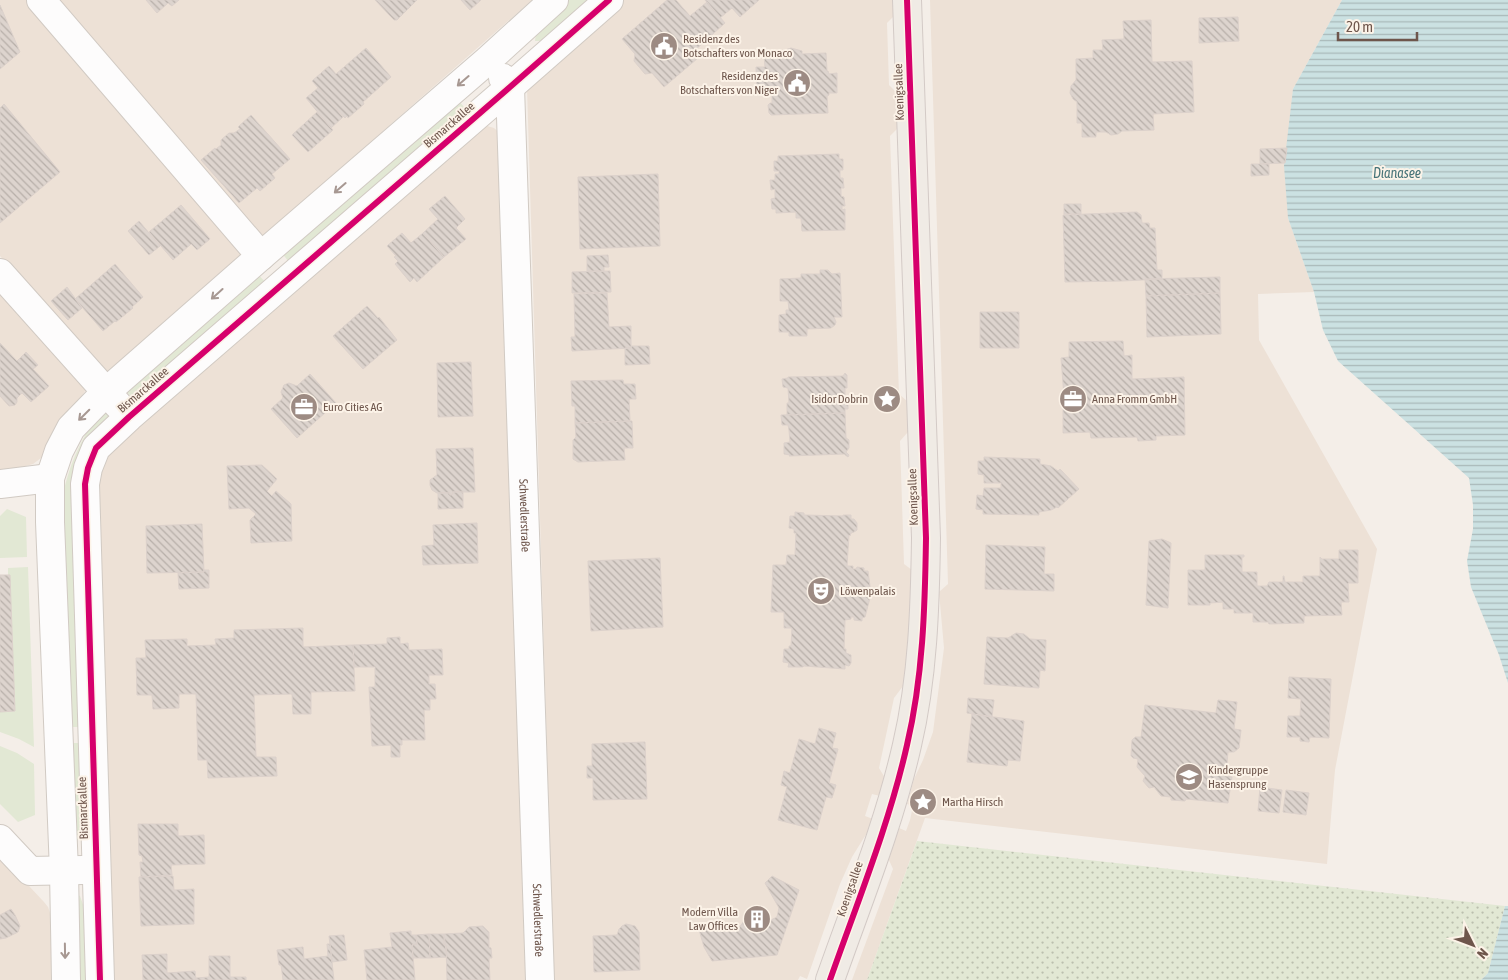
<svg xmlns="http://www.w3.org/2000/svg" width="1508" height="980" viewBox="0 0 1508 980" font-family="'Asap Condensed',sans-serif">
	<style>
		.residential { fill: #ede1d6 }
		.green { fill: #e2e8d4 }
		.park { fill: url(#park-dots) }
		.water { fill: url(#water-rules) }
		.building { fill: url(#building-back-hatch); stroke: #dcd1cb }
		.lines { fill: none; stroke-linecap: round; stroke-linejoin: round }
		.minor-casing { stroke: #d1cac3; stroke-width: 30 }
		.major-casing { stroke: #d3cac6; stroke-width: 30 }
		.minor { stroke: #fdfcfc; stroke-width: 28 }
		.major { stroke: #f0ebe5; stroke-width: 28 }
		.cycleway-casing { stroke: #fcf3e8; stroke-width: 9 }
		.cycleway { stroke: #d6006c; stroke-width: 6 }
		.oneway { stroke: #a79892 }
		.labels { text-anchor: middle; dominant-baseline: central; stroke-width: 4; stroke-linejoin: round; paint-order: stroke }
		.poi-label { font-size: 12px; fill: #6e564c; stroke: #fcf3e8; text-anchor: start }
		.street-label { font-size: 12px; fill: #6e564c; stroke: #fcf3e8 }
		.water-label { font-size: 14px; font-style: italic; fill: #467378; stroke: #fcf3e8 }
	</style>
	<defs>
		<pattern id="park-dots" width="8" height="8" patternUnits="userSpaceOnUse" patternTransform="scale(1.25)"><rect width="8" height="8" fill="#e2e8d4"/><path d="M2 2h.1M6 6h.1" fill="none" stroke="#bbbfae" stroke-width="1.8" stroke-linecap="round"/></pattern>
		<pattern id="water-rules" width="6" height="5" patternUnits="userSpaceOnUse" patternTransform="scale(1.25)"><rect width="6" height="5" fill="#cbe1e2"/><path d="M0 2.5h6" fill="none" stroke="#a9b9b9"/></pattern>
		<pattern id="building-back-hatch" width="6" height="6" patternUnits="userSpaceOnUse" patternTransform="scale(1.25)"><rect width="6" height="6" fill="#ddd4ce"/><path d="M-1 5l2 2M0 0l6 6M5-1l2 2" fill="none" stroke="#b7afa9"/></pattern>
	</defs>
	<rect width="100%" height="100%" fill="#f4eee8"/>
	<path class="residential" d="M0 0H532L113 369 107 372 100 370 0 256Z
		M621 0H894L895 15 887 23 889 85 897 93 898 128 890 136 899 394 907 401 908 432 900 441 904 564 912 570 910 634 903 686 894 698 879 768 885 778 880 796 872 794 865 816 873 819 870 828 852 857 840 884 807 979 800 976 798 980H554L527 88Z
		M930 0H1342L1293 89 1288 218 1314 292 1258 294 1259 340 1377 549 1335 770 1327 864 925 818 867 980H852L893 869 888 858 899 828 906 831 910 820 913 806 907 804 914 779 923 760 933 732 944 648 939 592 948 584Z
		M484 125 494 128 502 135 529 980H111L97 481 109 451Z
		M0 286 86 385 85 391 67 419 45 455 33 464 0 473Z
		M0 855 44 902 48 907 51 916 54 980H0Z"/>
	<path class="green" d="M568 0H588L541 41H535C536 26 557 10 568 0Z
		M456 98 465 108 289 262 281 252Z
		M257 273 266 283 133 399 126 391Z
		M104 410 109 417 91 437 81 727H68L63 494C71 460 80 443 98 413Z
		M7 509 26 517 27 557 0 558V516Z
		M28 567 34 747 19 739 0 732V712L15 711 10 575H8V568Z
		M68 743H81L82 833 76 842Z
		M0 746 17 753 34 764 35 815 18 822 0 804Z
		M77 895 80 896 86 913 89 980H76Z"/>
	<path class="park" d="M917 841 1505 906 1488 973 1481 980H867Z"/>
	<path class="water" d="M1342 0H1508V683L1499 655 1471 587 1467 561 1473 529V505L1469 478 1338 361 1323 330 1314 292 1288 218 1284 166 1293 89Z
		M1505 906H1508V980H1481L1488 973Z"/>
	<path class="building" d="M146 0H179L172 6 168 3 157 13Z
		M375 0H417L397 20H394Z
		M461 0H481L470 10Z
		M667 0H676L690 16 707 2 725 23 693 52 698 58 664 87 652 73 645 74 634 61 635 54 622 39Z
		M705 0H759L740 17 732 8 720 18Z
		M0 5 20 52 0 69Z
		M1238 17 1239 41 1199 43V18Z
		M1151 20 1152 62 1192 61 1194 112 1153 114 1154 130 1122 131 1118 134 1111 135 1106 132H1096V137H1082V123H1077V102L1073 99 1070 93 1071 86 1076 80V59L1093 58V50H1103L1102 40 1124 39 1123 21Z
		M366 48 391 77 363 102 364 104 348 118 347 116 345 118 312 81 329 66 336 74Z
		M791 48 802 51V54L826 53 827 71H828L829 74 837 73V93H829V95L827 96 828 113 771 115 769 113 768 105 770 103H772V94L757 95 756 67H765L764 55H779V52Z
		M318 88 343 117 331 128 306 98Z
		M4 104 60 172 0 223V108Z
		M317 112 333 130 308 152 292 135Z
		M251 115 290 159 272 174 275 178 260 191 257 188 239 203 201 160 215 148 216 149 221 145V140L229 133H234L240 129 238 127Z
		M1287 148 1285 163 1260 164V149Z
		M839 154V159H843V170H840V178H843L844 188H841V196L844 197 845 206H842V210L845 209V230L802 231 801 218H796V212L776 213V209H772L771 199 775 198V189L771 190 770 180H775V174H779V171H774V161H778V156Z
		M1251 164H1269V175L1251 176Z
		M658 174 660 246 580 249 578 177Z
		M445 196 465 219 456 228 466 239 444 257 423 233 438 219 429 209Z
		M1064 204H1081V214H1064Z
		M181 205 210 239 197 250 191 244 173 260 149 232Z
		M1137 212 1141 215 1142 223H1149L1150 228H1155L1157 270H1162V279L1122 281 1065 282 1063 215Z
		M139 221 160 246 149 255 128 231Z
		M402 233 411 243 423 233 444 257 417 282 414 278 410 282 395 264 398 261 394 257 396 256 387 246Z
		M608 255 609 267H604V271H587V256Z
		M115 264 143 297 132 307 133 308 116 322 115 321 103 331 75 299Z
		M820 270H828L832 274 840 273 842 317H834L836 322 835 325 831 328 807 329V336H789V332H779V315L786 314V310H789L788 301H780V279L801 278V274H820Z
		M610 271 611 292 572 293V272Z
		M1220 277V293L1146 296 1145 279Z
		M67 287 82 308 68 320 51 301Z
		M607 293 609 327 631 326V348L572 351 571 337H575L574 294Z
		M1220 293 1221 334 1147 337 1146 296Z
		M367 306 378 318 379 317 397 340 363 369 333 336Z
		M980 312H1019V348H980Z
		M1123 341 1124 356 1132 355V379L1184 377 1185 435 1156 436V440L1138 441 1137 437 1091 438 1090 432 1063 433V409H1065L1061 358 1069 357V342Z
		M0 343 17 361 26 352 38 365 33 369 49 386 31 402 22 393 17 398V402L15 405 9 406 0 396Z
		M631 346H649L650 364 625 365V348H631Z
		M471 362 473 416 438 417 437 363Z
		M845 373 847 375V388H845V399H848V409H845V413L787 415V403H789L788 388 783 387 782 379 788 378V377L843 376Z
		M310 374 336 403 297 438 271 409 283 398 281 392 284 385 289 383 297 386Z
		M623 380 624 384H635L636 399H629L630 421 575 423V406H572L571 381Z
		M845 413 846 438 849 440V448L846 452 849 455 848 457 844 454 789 456 790 455 784 454V443L790 442 789 430 788 425H782L781 415Z
		M632 421 633 448H624L625 460 578 462 573 459V440L576 437 575 423Z
		M473 448 475 492H453V494L450 495V493H437L432 490 430 485V480L437 475 436 449Z
		M984 457 1040 459V464L1051 466 1058 471 1060 469 1079 489 1058 508 1057 507 1051 510 1039 512V515L983 514V510L976 509 977 495 983 496 984 488H1001V483H984V475L978 474V461H984Z
		M262 465 277 479 267 491 272 496 276 491 291 504 292 541 251 543 250 520 256 514 249 508 229 509 227 466Z
		M453 492H463V508L438 509V493H450V495L453 494Z
		M795 512 804 513V515L843 516V515H851V519H854L857 523V530L854 532 851 533 850 536 849 535 847 566H853V569H856L857 567 864 568V571H868L871 594 865 617 862 618V621L854 620V617H851V619L845 620 844 649H846V653L851 655V663L849 666 845 665V669L804 666 803 667H788L789 663 783 662 784 649H789V646H791L792 628H784V612H771L773 565H786L787 555H795L796 533H794V529L789 528 790 516H795Z
		M477 523 478 563 423 565 422 546 434 545 433 525Z
		M202 524 204 572 147 573 146 526Z
		M1162 539 1171 543 1168 608 1146 605 1149 541Z
		M986 545 1045 547 1044 574H1054V591L985 589Z
		M1339 550H1358V583H1348L1349 602H1341L1342 615 1304 616V623L1269 624 1268 622H1253V613H1234V609H1223V602L1210 603V605H1188V570H1205V555H1244V557H1242V572H1257V586H1267L1269 582H1283V576H1284L1285 582H1303V576H1320V557L1322 559H1339Z
		M660 558 663 627 591 631 588 561Z
		M204 570H209V588L179 589 178 573 204 572Z
		M0 575H10L15 711 0 712Z
		M303 628V647L353 645 355 691 311 692V714H293L292 694 254 695 256 757H276L277 776 208 778 207 760H198L196 694H179V708L153 709 152 695H137L136 658H146L145 640 187 639V646L216 645 215 639 234 638V630Z
		M1016 633 1024 634 1030 639 1046 640 1045 671 1040 670 1039 688 984 684 987 637 1008 638Z
		M400 637V644L408 643 409 650 442 649 443 675H429V684H435L436 699H430V710H424L425 740H402V745H400V757H391V745L372 746 369 687H375V667H354L353 645 387 644V638Z
		M1289 677 1331 679 1329 738 1310 737 1309 742 1300 741V737H1287L1288 716H1300L1301 699 1288 698Z
		M968 698 994 700 992 717 967 713Z
		M1218 700 1237 702 1234 729 1241 730 1239 748 1234 752H1228L1226 776 1232 777 1228 803 1186 799 1185 801 1171 800V797L1161 796 1154 787 1149 788 1143 781 1145 776 1137 767 1138 759 1133 758 1131 756 1132 740 1135 737H1141L1145 705 1216 713Z
		M972 714 1024 721 1020 761 1008 760 1007 766 967 762Z
		M819 728 836 733 832 748 838 749 829 783 836 785 832 798 826 797 817 830 778 820 787 787 781 785 784 771 790 773 799 739 815 744Z
		M645 742 647 799 593 800V778H587V766H592V744Z
		M1260 787 1282 790 1279 813 1258 811Z
		M1286 790 1309 793 1306 815 1283 812Z
		M138 824H178V836L204 835 205 864 171 865 172 875 141 877 140 862H143L142 856 139 855Z
		M173 876 174 890 194 889V924L141 926 139 877Z
		M772 876 799 890 777 955 712 961 704 947 698 926 738 929 754 908 771 920 777 917 779 908 765 883Z
		M11 909 15 915 20 926 18 932 6 938 0 939V915Z
		M626 924 635 926 639 932 640 970 594 972 593 936 617 935 619 929 622 926Z
		M483 926 489 932V947L491 948 492 958H489L490 980H447L446 945H444V934L463 933 469 927Z
		M411 931V935H416L417 944 412 945 415 980H367L364 950 392 947 390 933Z
		M429 934 430 958H413L412 945 417 944 416 935Z
		M429 934H444L447 957 430 958Z
		M344 935 347 960 332 962 329 936Z
		M327 944H330L334 980H283L281 965H279L277 950 303 947 304 959 328 956Z
		M167 954V973L195 971 196 980H143L142 955Z
		M209 956H230V977H246V980H196V978L209 977Z"/>
	<g class="lines">
		<g class="minor-casing">
			<g id="minor">
				<path d="M41 0 261 256"/>
				<path id="s1" d="M503 78 510 87 540 980"/>
				<path d="M0 273 118 405"/>
				<path d="M0 484 50 478"/>
				<path d="M0 839 30 871 83 870"/>
				<path d="M66 980 64 871 50 522V478L59 451 71 428 106 392 261 256 488 60 554 0"/>
				<path d="M100 980 85 484 88 468 96 448 129 417 510 87 609 0"/>
			</g>
		</g>
		<g class="major-casing">
			<path id="major" d="M830 980C857 903 889 825 907 745 923 677 925 607 926 538L907 0"/>
		</g>
		<use href="#minor" class="minor"/>
		<use href="#major" class="major"/>
		<g class="cycleway-casing">
			<path id="cycleway" d="M100 980 85 484 88 468 96 448 129 417 510 87 609 0
				M830 980C857 903 889 825 907 745 923 677 925 607 926 538L907 0"/>
		</g>
		<use href="#cycleway" class="cycleway"/>
	</g>
	<defs><path id="oneway-shaft" d="M-6 0H5M1.5-3L5.5 0L1.5 3" fill="none" stroke-width="1.6" stroke-linecap="round" stroke-linejoin="round" transform="scale(1.25)"/></defs>
	<g class="oneway">
		<use href="#oneway-shaft" transform="translate(463 81) rotate(139)"/>
		<use href="#oneway-shaft" transform="translate(340 188) rotate(139)"/>
		<use href="#oneway-shaft" transform="translate(217 294) rotate(138)"/>
		<use href="#oneway-shaft" transform="translate(84 415) rotate(135)"/>
		<use href="#oneway-shaft" transform="translate(65 951) rotate(89)"/>
	</g>
	<defs>
		<g id="civic-disc" transform="scale(1.4375)"><circle r="9.5" fill="#9d8b83" stroke="#fcf3e8"/><path d="M-.6-6.5H3V-4.5H.6V-3L4-1V1h2V6H-6V1h2V-1L-.6-3ZM-1.2 2.5V6h2.4V2.5Z" fill="#fff"/></g>
		<g id="sight-disc" transform="scale(1.4375)"><circle r="9.5" fill="#9d8b83" stroke="#fcf3e8"/><path d="M0-6L1.8-2.2L6-1.7L2.9 1.2L3.7 5.4L0 3.3L-3.7 5.4L-2.9 1.2L-6-1.7L-1.8-2.2Z" fill="#fff"/></g>
		<g id="office-disc" transform="scale(1.4375)"><circle r="9.5" fill="#9d8b83" stroke="#fcf3e8"/><path d="M-6-3h4V-5.5h4V-3h4V5H-6ZM-1-4.5V-3h2v-1.5ZM-6 0V1H6V0Z" fill="#fff"/></g>
		<g id="theatre-disc" transform="scale(1.4375)"><circle r="9.5" fill="#9d8b83" stroke="#fcf3e8"/><path d="M-5-5.5Q0-4 5-5.5V0Q5 5 0 6Q-5 5-5 0ZM-3.3-2.5H-1v1.5H-3.3ZM1-2.5H3.3v1.5H1ZM-2.8 1Q0 5.5 2.8 1Z" fill="#fff"/></g>
		<g id="school-disc" transform="scale(1.4375)"><circle r="9.5" fill="#9d8b83" stroke="#fcf3e8"/><path d="M0-5L7-2L0 1L-7-2ZM-4 1L0 2.5L4 1V4Q0 6-4 4Z" fill="#fff"/></g>
		<g id="building-disc" transform="scale(1.4375)"><circle r="9.5" fill="#9d8b83" stroke="#fcf3e8"/><path d="M-4-6H4V6H1V3H-1V6H-4ZM-2.5-4.3h1.7v1.8h-1.7ZM.8-4.3h1.7v1.8H.8ZM-2.5-1h1.7V.8h-1.7ZM.8-1h1.7V.8H.8Z" fill="#fff"/></g>
	</defs>
	<g fill-rule="evenodd">
		<use href="#civic-disc" x="664" y="46"/>
		<use href="#civic-disc" x="797" y="83"/>
		<use href="#sight-disc" x="887" y="399"/>
		<use href="#office-disc" x="1073" y="399"/>
		<use href="#office-disc" x="304" y="407"/>
		<use href="#theatre-disc" x="821" y="591"/>
		<use href="#school-disc" x="1189" y="777"/>
		<use href="#sight-disc" x="923" y="802"/>
		<use href="#building-disc" x="757" y="919"/>
	</g>
	<g class="labels">
		<g class="poi-label">
			<text x="683" y="39">Residenz des<tspan x="683" dy="14">Botschafters von Monaco</tspan></text>
			<text x="778" y="76" text-anchor="end">Residenz des<tspan x="778" dy="14">Botschafters von Niger</tspan></text>
			<text x="868" y="399" text-anchor="end">Isidor Dobrin</text>
			<text x="1092" y="399">Anna Fromm GmbH</text>
			<text x="323" y="407">Euro Cities AG</text>
			<text x="840" y="591">Löwenpalais</text>
			<text x="1208" y="770">Kindergruppe<tspan x="1208" dy="14">Hasensprung</tspan></text>
			<text x="942" y="802">Martha Hirsch</text>
			<text x="738" y="912" text-anchor="end">Modern Villa<tspan x="738" dy="14">Law Offices</tspan></text>
		</g>
		<g class="street-label">
			<text transform="translate(899 92) rotate(-92)">Koenigsallee</text>
			<text transform="translate(449 125) rotate(-41)">Bismarckallee</text>
			<text transform="translate(143 390) rotate(-41)">Bismarckallee</text>
			<text transform="translate(913 497) rotate(-92)">Koenigsallee</text>
			<text stroke="none"><textPath href="#s1" startOffset="440">Schwedlerstraße</textPath></text>
			<text transform="translate(83 808) rotate(-92)">Bismarckallee</text>
			<text transform="translate(850 889) rotate(-71)">Koenigsallee</text>
			<text stroke="none"><textPath href="#s1" startOffset="845">Schwedlerstraße</textPath></text>
		</g>
		<g class="water-label">
			<text x="1397" y="173">Dianasee</text>
		</g>
	</g>
	<g transform="translate(1473 945) rotate(132)" stroke="#fcf3e8" stroke-width="4" paint-order="stroke">
	<path d="M0-4L9 19L0 12L-9 19Z" fill="#6e564c"/>
	<text y="-8" font-size="14" font-weight="bold" text-anchor="middle" fill="#6e564c">N</text>
	</g>
	<path d="M1338 32v8h79v-8" fill="none" stroke="#6e564c" stroke-width="2.5"/>
	<text x="1346" y="32" font-size="15" fill="#6e564c" stroke="#fcf3e8" stroke-width="4" paint-order="stroke">20 m</text>
</svg>
